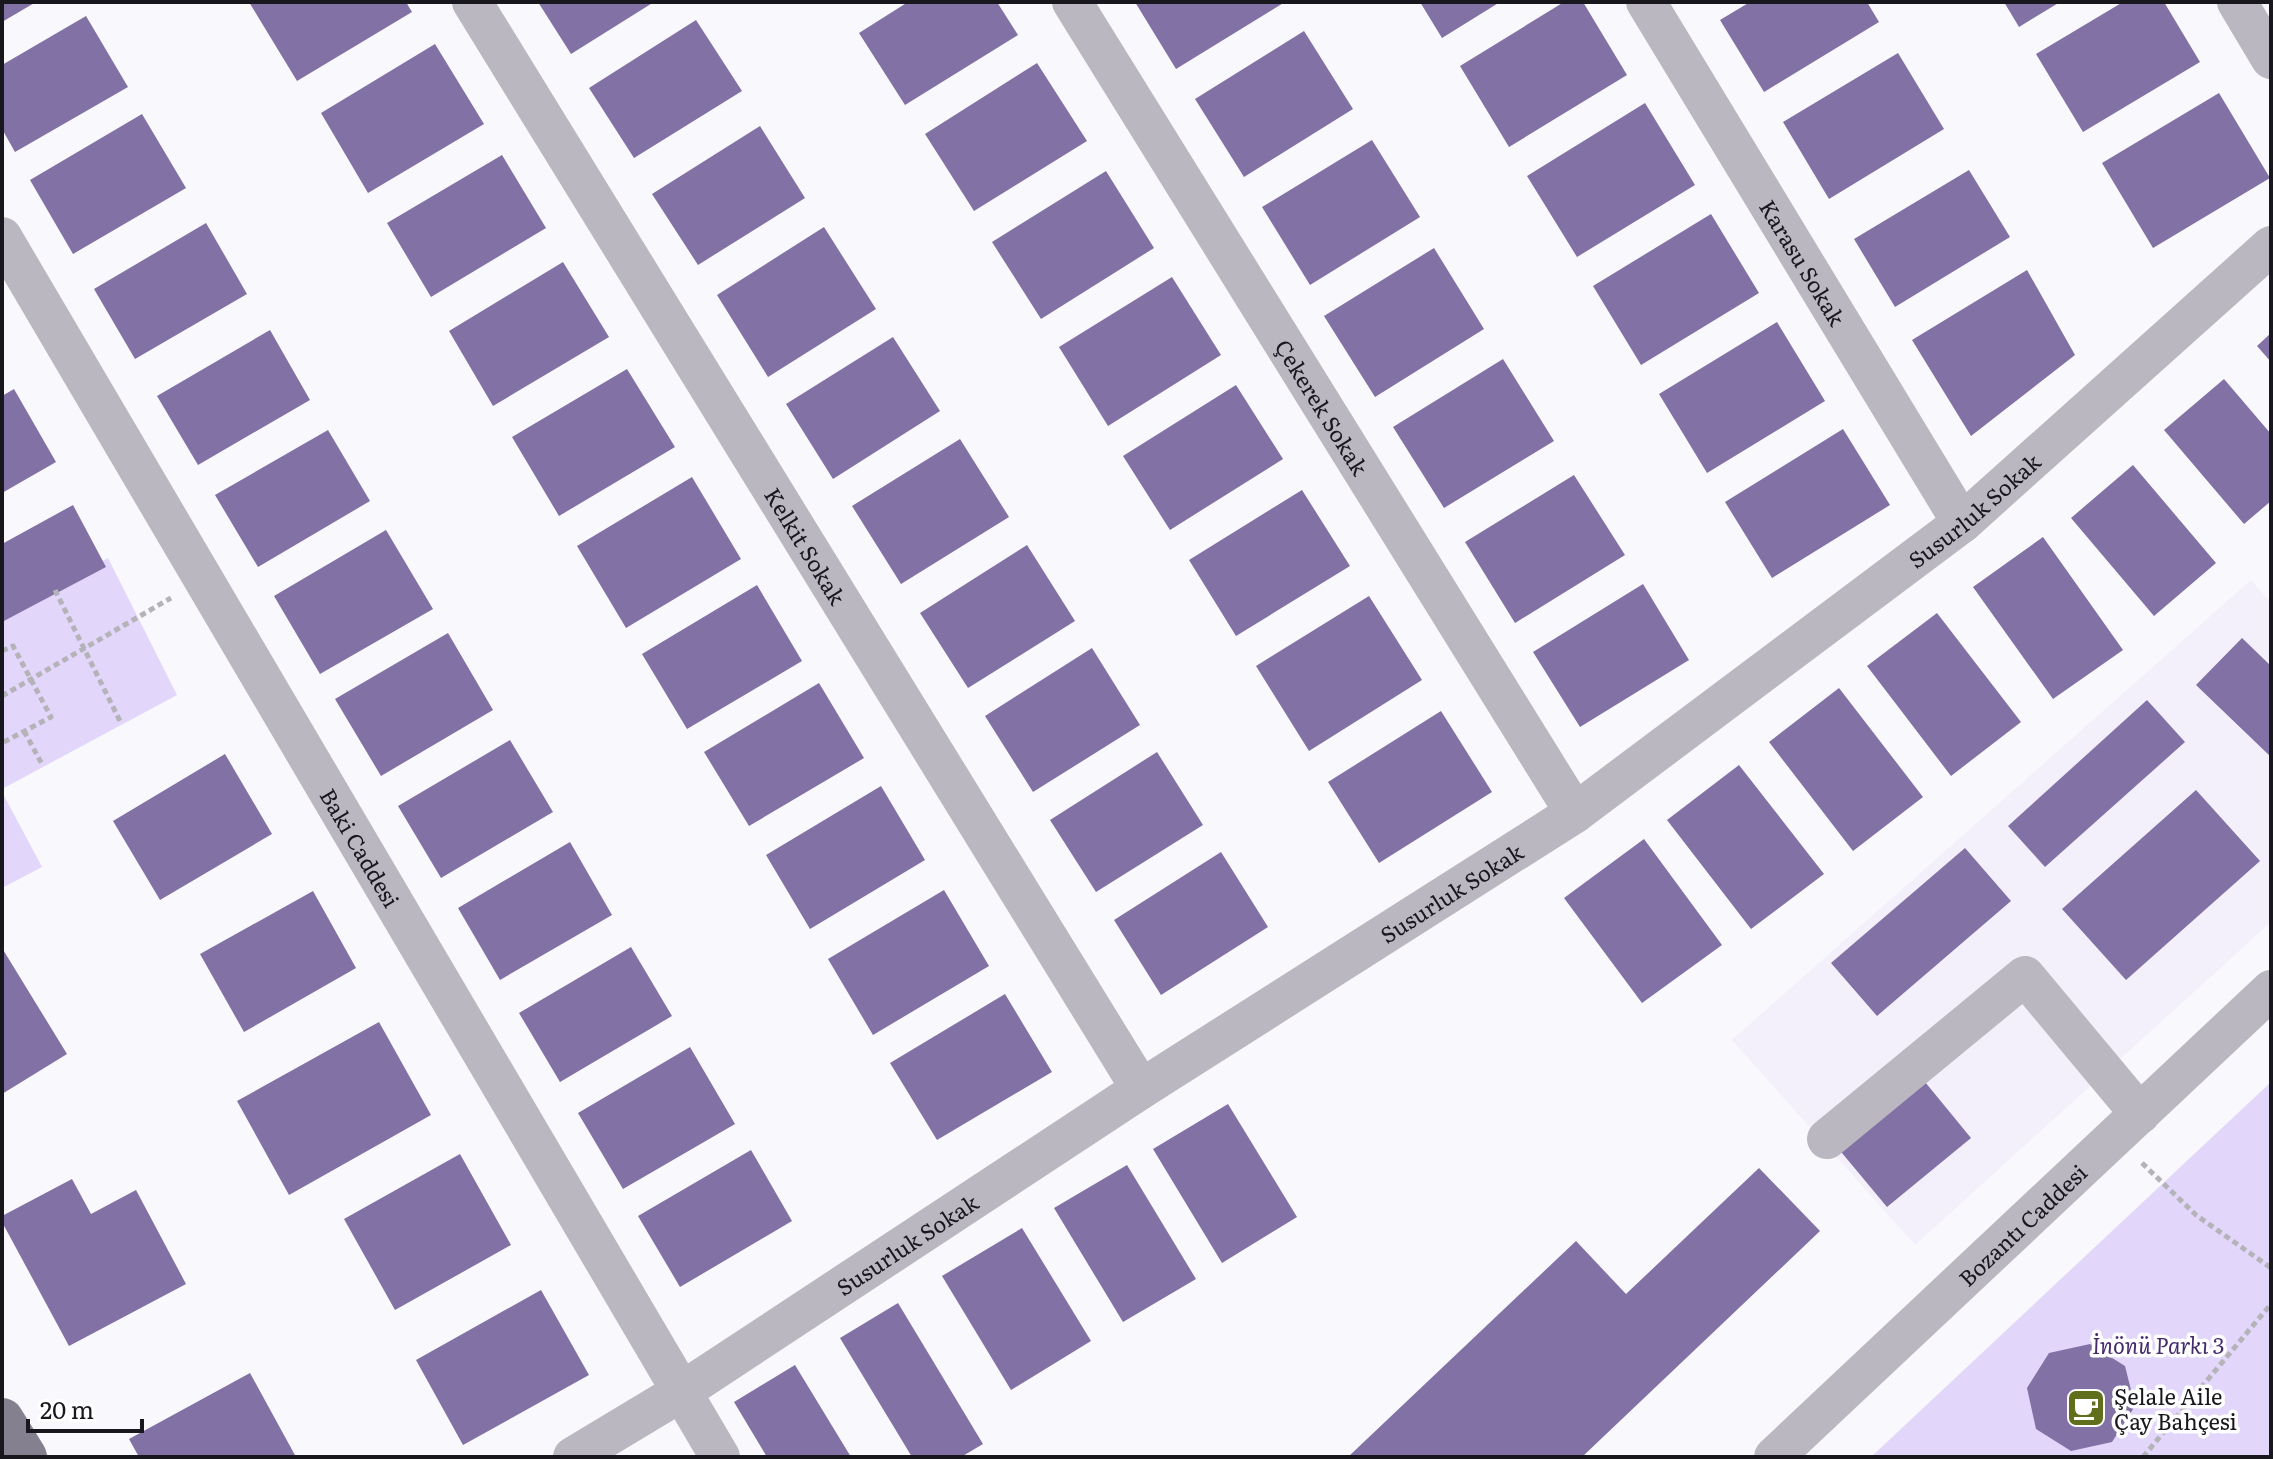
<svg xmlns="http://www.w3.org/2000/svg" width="2273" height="1459" viewBox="0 0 2273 1459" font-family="Literata,serif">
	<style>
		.built { fill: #f3effb }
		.green { fill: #e2d6fb }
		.building { fill: #8271a4 }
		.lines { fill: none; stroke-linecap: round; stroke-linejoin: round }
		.path { stroke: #b4b3b8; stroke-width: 5; stroke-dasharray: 6 4; stroke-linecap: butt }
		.street { stroke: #bab7c0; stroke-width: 40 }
		.primary { stroke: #858090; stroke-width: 44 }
		.labels { text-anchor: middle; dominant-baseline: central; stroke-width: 7; stroke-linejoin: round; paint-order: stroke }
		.street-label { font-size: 22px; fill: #19171e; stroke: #fff }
		.park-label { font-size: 22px; font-style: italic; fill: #452b6c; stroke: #fff }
		.poi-label { font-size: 22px; fill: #19171e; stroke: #fff; text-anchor: start }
	</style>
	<rect width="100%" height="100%" fill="#f9f8fc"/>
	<path class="built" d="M2251 580 2271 603V922L1915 1245 1732 1040Z"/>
	<path class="green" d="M108 558 177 695 2 789V615Z
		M2 792 42 867 2 888Z
		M2271 1082V1457H1871Z"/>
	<path class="building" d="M2 2H36L2 22Z
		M249 2H406L412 12 297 81Z
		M538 2H654L571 54Z
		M908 2H997L1018 35 905 105 859 33Z
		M1135 2H1285L1176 69Z
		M1420 2H1500L1442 38Z
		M1564 2H1583L1627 75 1509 147 1460 66Z
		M1750 2H1867L1879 22 1764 92 1720 20Z
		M2004 2H2060L2019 27Z
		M2123 2H2164L2200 62 2083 132 2036 54Z
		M86 16 128 87 15 152 2 129V65Z
		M696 20 742 91 634 158 589 88Z
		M1304 31 1353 109 1244 177 1195 99Z
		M435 44 484 124 368 193 321 113Z
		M1898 53 1944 129 1829 199 1783 122Z
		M1037 63 1087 141 974 211 925 134Z
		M2219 93 2270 178 2153 248 2102 163Z
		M1645 103 1695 185 1577 257 1527 176Z
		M142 114 186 188 73 254 30 180Z
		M760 126 805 198 698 265 652 194Z
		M1372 140 1420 217 1310 285 1262 207Z
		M502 155 546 228 431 297 387 223Z
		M1969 170 2010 237 1895 307 1854 239Z
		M1106 171 1154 248 1041 319 992 242Z
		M1711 214 1759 293 1641 365 1593 286Z
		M206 223 247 294 135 359 94 289Z
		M824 227 876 309 768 377 717 295Z
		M1434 248 1484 329 1375 397 1324 316Z
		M563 262 609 337 493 406 449 331Z
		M2027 270 2075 355 1971 436 1912 340Z
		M1172 277 1221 355 1108 426 1059 347Z
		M1777 322 1825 401 1707 473 1659 394Z
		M270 330 310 400 198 465 157 396Z
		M2271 333V362L2257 346Z
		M893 337 940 411 833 479 786 404Z
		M1503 359 1554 441 1444 508 1393 427Z
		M627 369 675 447 559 516 512 437Z
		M2224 379 2271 434V501L2244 524 2164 430Z
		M1236 385 1283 459 1170 530 1123 456Z
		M14 389 56 462 2 493V396Z
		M1843 429 1890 505 1772 578 1725 502Z
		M328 430 370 501 258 567 215 495Z
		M960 439 1009 517 901 584 852 506Z
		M2133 465 2216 563 2154 616 2071 518Z
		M1574 475 1625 555 1515 623 1465 542Z
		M692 477 741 559 626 628 577 546Z
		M1302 490 1350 566 1236 636 1189 560Z
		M73 505 106 567 2 622V544Z
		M386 530 433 609 320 674 274 596Z
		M2043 537 2123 650 2053 699 1973 587Z
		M1027 545 1075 621 968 688 920 613Z
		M1643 584 1689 660 1580 727 1533 652Z
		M757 585 802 661 687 729 642 654Z
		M1369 596 1422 680 1309 751 1256 666Z
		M1937 613 2021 722 1951 776 1867 666Z
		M448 633 493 710 381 776 335 699Z
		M2242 638 2271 666V757L2196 685Z
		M1092 648 1140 725 1033 792 985 716Z
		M819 683 864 758 749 826 704 752Z
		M1839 688 1923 797 1853 851 1769 742Z
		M2147 700 2185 742 2045 867 2008 826Z
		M1441 711 1492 792 1379 863 1328 782Z
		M510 740 553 812 441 878 398 806Z
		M1157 752 1203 825 1096 892 1050 820Z
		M225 754 272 834 160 900 113 821Z
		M1739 765 1824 874 1751 929 1667 820Z
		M881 786 925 860 810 929 766 855Z
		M2196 790 2260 861 2126 980 2062 909Z
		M1644 839 1722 945 1642 1003 1564 898Z
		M570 842 612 915 500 980 458 908Z
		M1965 848 2011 901 1877 1016 1831 963Z
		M1221 852 1268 927 1161 995 1114 920Z
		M944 890 989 966 873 1035 828 959Z
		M313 891 356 968 244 1032 200 954Z
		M631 947 672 1016 560 1082 519 1013Z
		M2 948 67 1054 2 1094Z
		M1005 994 1052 1072 937 1140 890 1063Z
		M379 1022 431 1115 289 1195 237 1101Z
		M690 1047 735 1124 623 1189 578 1113Z
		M1916 1071 1971 1138 1887 1207 1832 1141Z
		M1228 1104 1297 1217 1222 1263 1153 1149Z
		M751 1150 792 1221 680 1287 638 1216Z
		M460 1154 511 1245 395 1310 344 1219Z
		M1127 1165 1196 1279 1123 1322 1054 1208Z
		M1759 1168 1820 1231 1582 1457H1348L1576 1241 1626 1294Z
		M72 1179 91 1214 136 1190 186 1284 69 1346 2 1222V1216Z
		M1022 1228 1091 1341 1011 1390 942 1276Z
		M541 1290 589 1375 463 1445 416 1360Z
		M898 1303 983 1444 961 1457H912L840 1338Z
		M2090 1344 2125 1366 2135 1406 2112 1442 2071 1451 2036 1429 2027 1388 2049 1353Z
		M795 1365 851 1457H767L734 1402Z
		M250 1373 296 1457H139L129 1439Z"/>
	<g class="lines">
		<path class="path" d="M55 590 120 721
			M2 651 13 646 51 717 2 743
			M2 696 171 598
			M24 731 43 766
			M2142 1163 2196 1215 2271 1268
			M2143 1457 2271 1304"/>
		<g class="street">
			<path id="s1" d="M472 2 1141 1089"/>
			<path id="s2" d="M1072 2 1575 813"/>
			<path id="s3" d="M1646 2 1962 523"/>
			<path d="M2237 2 2271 59"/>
			<path id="s4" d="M2 237 720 1457"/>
			<path d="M1827 1139 2025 976 2140 1114"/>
			<path id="s5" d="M573 1457 681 1392 1141 1089 1575 813 1962 523 2271 246"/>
			<path id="s6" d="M1774 1457 2271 990"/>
		</g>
		<path class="primary" d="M2 1420 25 1457"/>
	</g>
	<defs>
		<g id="cafe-square" transform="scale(2)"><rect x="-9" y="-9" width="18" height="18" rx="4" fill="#606f1b" stroke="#fff"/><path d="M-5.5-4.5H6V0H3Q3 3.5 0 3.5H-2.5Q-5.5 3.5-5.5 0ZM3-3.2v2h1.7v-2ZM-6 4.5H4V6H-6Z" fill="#fff"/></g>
	</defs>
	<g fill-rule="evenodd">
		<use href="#cafe-square" x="2086" y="1408"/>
	</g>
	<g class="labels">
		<g class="street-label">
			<text stroke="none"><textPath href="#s3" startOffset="304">Karasu Sokak</textPath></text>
			<text stroke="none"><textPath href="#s2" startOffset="476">Çekerek Sokak</textPath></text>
			<text stroke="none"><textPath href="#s5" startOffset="1692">Susurluk Sokak</textPath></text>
			<text stroke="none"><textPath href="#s1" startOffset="638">Kelkit Sokak</textPath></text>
			<text stroke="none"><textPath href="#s4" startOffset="708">Baki Caddesi</textPath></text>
			<text stroke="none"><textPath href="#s5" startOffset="1044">Susurluk Sokak</textPath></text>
			<text stroke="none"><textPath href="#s6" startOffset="340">Bozantı Caddesi</textPath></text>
			<text stroke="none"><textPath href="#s5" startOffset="396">Susurluk Sokak</textPath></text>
		</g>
		<g class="park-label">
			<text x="2158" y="1344">İnönü Parkı 3</text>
		</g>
		<g class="poi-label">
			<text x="2114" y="1395">Şelale Aile<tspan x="2114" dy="25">Çay Bahçesi</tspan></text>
		</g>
	</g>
	<rect width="2273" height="1459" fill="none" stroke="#19171e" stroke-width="8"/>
	<path d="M28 1419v12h114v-12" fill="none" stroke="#19171e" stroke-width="4"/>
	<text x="40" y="1419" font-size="24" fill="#19171e" stroke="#ffffff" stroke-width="6" paint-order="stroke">20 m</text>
</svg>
